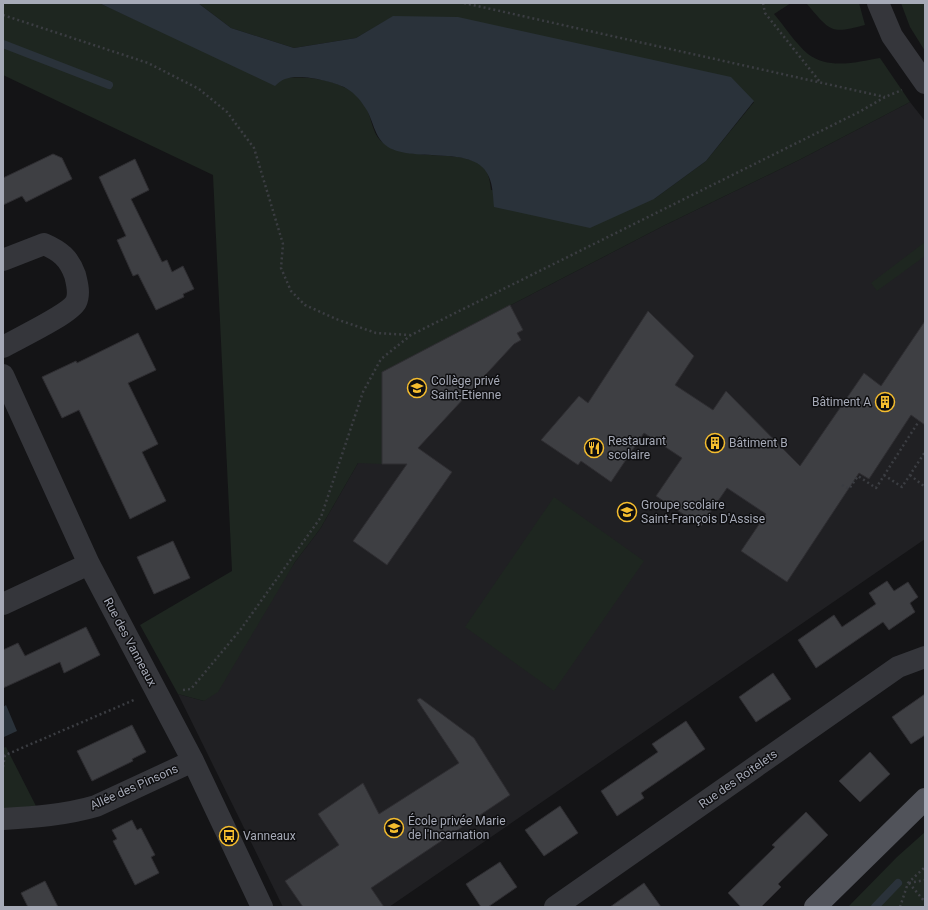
<svg xmlns="http://www.w3.org/2000/svg" width="928" height="910" viewBox="0 0 928 910" font-family="Roboto,sans-serif">
	<style>
		.built { fill: #202023 }
		.green { fill: #1e2620 }
		.water { fill: #2a323a }
		.lines { fill: none; stroke-linecap: round; stroke-linejoin: round }
		.stream { stroke: #2a323a; stroke-width: 8 }
		.building { fill: #3e3f43; stroke: #2f2e32 }
		.path { stroke: #3b3d42; stroke-width: 2.5; stroke-dasharray: 2 3; stroke-linecap: butt }
		.minor { stroke: #35363b; stroke-width: 22 }
		.major { stroke: #51535a; stroke-width: 22 }
		.labels { text-anchor: middle; dominant-baseline: central; stroke-width: 3; stroke-linejoin: round; paint-order: stroke }
		.poi-label { font-size: 12px; fill: #a6aab7; stroke: #0f0f11; text-anchor: start }
		.street-label { font-size: 12px; fill: #a6aab7; stroke: #0f0f11 }
	</style>
	<rect width="100%" height="100%" fill="#141416"/>
	<path class="built" d="M910 102 925 121V539L389 907H283L178 694 204 701 295 562 320 529 358 463 382 372 663 226 799 160Z"/>
	<path class="green" d="M3 3H99L145 24 286 78C313 76 353 81 367 109 371 118 373 133 380 140 406 165 464 146 484 168 489 174 490 182 491 190L654 199 706 161 754 102 394 16 356 38 294 48 231 28 198 3H791L774 14C785 27 796 44 808 54 829 70 857 62 880 58L910 102 799 160 663 226 382 372V464L358 463 320 529 295 562 218 692 204 701 178 694 140 625 232 571 213 175 3 75Z
		M806 3H859L865 25C829 35 830 30 806 3Z
		M901 3H925V51L910 27Z
		M925 242V256L877 291 871 283Z
		M554 497 644 561 554 691 465 627Z
		M6 747 37 808 3 811V748Z
		M925 832V907H848L897 857Z"/>
	<path class="water" d="M99 3H198L231 28 294 48 356 38 393 16 458 17 731 77 754 101 706 161 654 199 590 228 494 207C493 197 493 186 489 177 477 144 414 163 388 147 373 137 374 119 364 106 359 98 353 92 344 87 332 81 299 73 285 79 282 80 278 83 275 86Z
		M6 705 17 731 4 737 3 707Z"/>
	<g class="lines">
		<path class="stream" d="M3 44 109 85
			M875 907 898 883"/>
	</g>
	<path class="building" d="M53 154 62 158 72 179 26 202 22 196 3 205V178Z
		M135 159 149 190 131 199 162 262 167 260 172 272 183 266 194 289 183 294 184 297 156 310 138 274 133 276 117 240 126 236 99 177Z
		M510 305 523 330 517 333 521 340 514 344 418 448 452 472 387 565 353 541 407 464H382V372Z
		M648 311 694 356 675 385 713 410 726 391 800 466 864 373 881 386 925 321V425L911 415 869 479 859 473 787 582 741 551 766 514 727 488 701 526 656 496 682 458 644 433 611 482 581 461 578 465 541 440 579 396 588 403Z
		M138 333 156 370 128 383 158 444 142 452 166 501 130 519 79 410 62 418 42 377 76 361 77 363Z
		M173 541 190 578 154 594 137 557Z
		M887 581 894 591 908 582 918 597 910 603 915 612 889 630 883 622 816 668 798 640 834 615 842 627 876 604 869 593Z
		M86 627 100 655 64 673 60 662 3 688V650L18 643 25 656Z
		M773 673 791 699 756 722 739 697Z
		M925 694V735L911 744 892 717Z
		M420 698 474 738 510 795 371 888 384 907H303L285 881 339 845 318 814 363 783 379 814 459 763 417 700Z
		M686 721 705 749 641 793 644 798 617 816 601 791 658 752 652 744Z
		M132 725 146 752 132 759 133 761 92 781 77 751Z
		M870 752 890 774 860 802 839 781Z
		M560 806 578 833 544 856 525 830Z
		M806 812 828 835 778 884 781 887 761 907H741L728 893 775 847 772 845Z
		M132 820 137 830 141 828 155 855 151 857 159 873 135 885 113 841 117 839 112 830Z
		M500 862 517 887 488 907H481L466 884Z
		M45 881 58 907H28L21 893Z
		M644 883 661 907H610Z"/>
	<g class="lines">
		<path class="path" d="M464 3 885 97
			M763 3 765 13 820 82
			M3 15 148 63 199 89 227 112 254 148 283 244 281 268 291 291 305 305 336 319 376 333 410 335
			M884 475 902 487 925 452
			M910 475 925 487
			M842 485 849 489 858 476 876 488 919 421
			M183 690 191 689 241 629 321 517 363 392 381 359 411 335 859 112 885 97 902 90
			M3 756 134 700
			M3 767 5 755
			M909 883 925 902
			M909 883 925 880
			M900 907 908 883 925 867"/>
		<path class="minor" d="M878 3 892 36 925 83
			M3 260 44 244C60 251 69 258 75 275 77 283 80 294 76 302 70 314 17 339 3 347
			M3 375 89 564 193 761 262 907
			M3 604 89 564
			M3 819C35 817 65 815 96 806L193 761
			M555 907 898 667 925 657"/>
		<path class="major" d="M815 907 925 799"/>
	</g>
	<defs>
		<g id="school-ring" transform="scale(1)"><circle r="9.5" fill="#0f0f11" stroke="#f5bd2e" stroke-width="1.5"/><path d="M0-5L7-2L0 1L-7-2ZM-4 1L0 2.5L4 1V4Q0 6-4 4Z" fill="#f5bd2e"/></g>
		<g id="building-ring" transform="scale(1)"><circle r="9.5" fill="#0f0f11" stroke="#f5bd2e" stroke-width="1.5"/><path d="M-4-6H4V6H1V3H-1V6H-4ZM-2.5-4.3h1.7v1.8h-1.7ZM.8-4.3h1.7v1.8H.8ZM-2.5-1h1.7V.8h-1.7ZM.8-1h1.7V.8H.8Z" fill="#f5bd2e"/></g>
		<g id="restaurant-ring" transform="scale(1)"><circle r="9.5" fill="#0f0f11" stroke="#f5bd2e" stroke-width="1.5"/><path d="M-5-6h1v4h1v-4h1v4h1v-4h1v5L-1.5 .5V6h-2V.5L-5-1ZM5-6V6H3V1.5H1.5Q1.5-4 5-6Z" fill="#f5bd2e"/></g>
		<g id="bus-ring" transform="scale(1)"><circle r="9.5" fill="#0f0f11" stroke="#f5bd2e" stroke-width="1.5"/><path d="M-5-6H5V4H4V6H2V4H-2V6H-4V4H-5ZM-3.5-4V0h7V-4ZM-3.5 1.2v1.5H-2V1.2ZM2 1.2v1.5H3.5V1.2Z" fill="#f5bd2e"/></g>
	</defs>
	<g fill-rule="evenodd">
		<use href="#school-ring" x="417" y="388"/>
		<use href="#building-ring" x="885" y="402"/>
		<use href="#building-ring" x="715" y="443"/>
		<use href="#restaurant-ring" x="594" y="448"/>
		<use href="#school-ring" x="627" y="512"/>
		<use href="#school-ring" x="394" y="828"/>
		<use href="#bus-ring" x="229" y="836"/>
	</g>
	<g class="labels">
		<g class="poi-label">
			<text x="431" y="381">Collège privé<tspan x="431" dy="14">Saint-Etienne</tspan></text>
			<text x="871" y="402" text-anchor="end">Bâtiment A</text>
			<text x="608" y="441">Restaurant<tspan x="608" dy="14">scolaire</tspan></text>
			<text x="729" y="443">Bâtiment B</text>
			<text x="641" y="505">Groupe scolaire<tspan x="641" dy="14">Saint-François D'Assise</tspan></text>
			<text x="408" y="821">École privée Marie<tspan x="408" dy="14">de l'Incarnation</tspan></text>
			<text x="243" y="836">Vanneaux</text>
		</g>
		<g class="street-label">
			<text transform="translate(130 642) rotate(62)">Rue des Vanneaux</text>
			<text transform="translate(738 779) rotate(-35)">Rue des Roitelets</text>
			<text transform="translate(134 787) rotate(-24)">Allée des Pinsons</text>
		</g>
	</g>
	<rect width="928" height="910" fill="none" stroke="#a6aab7" stroke-width="8"/>
</svg>
